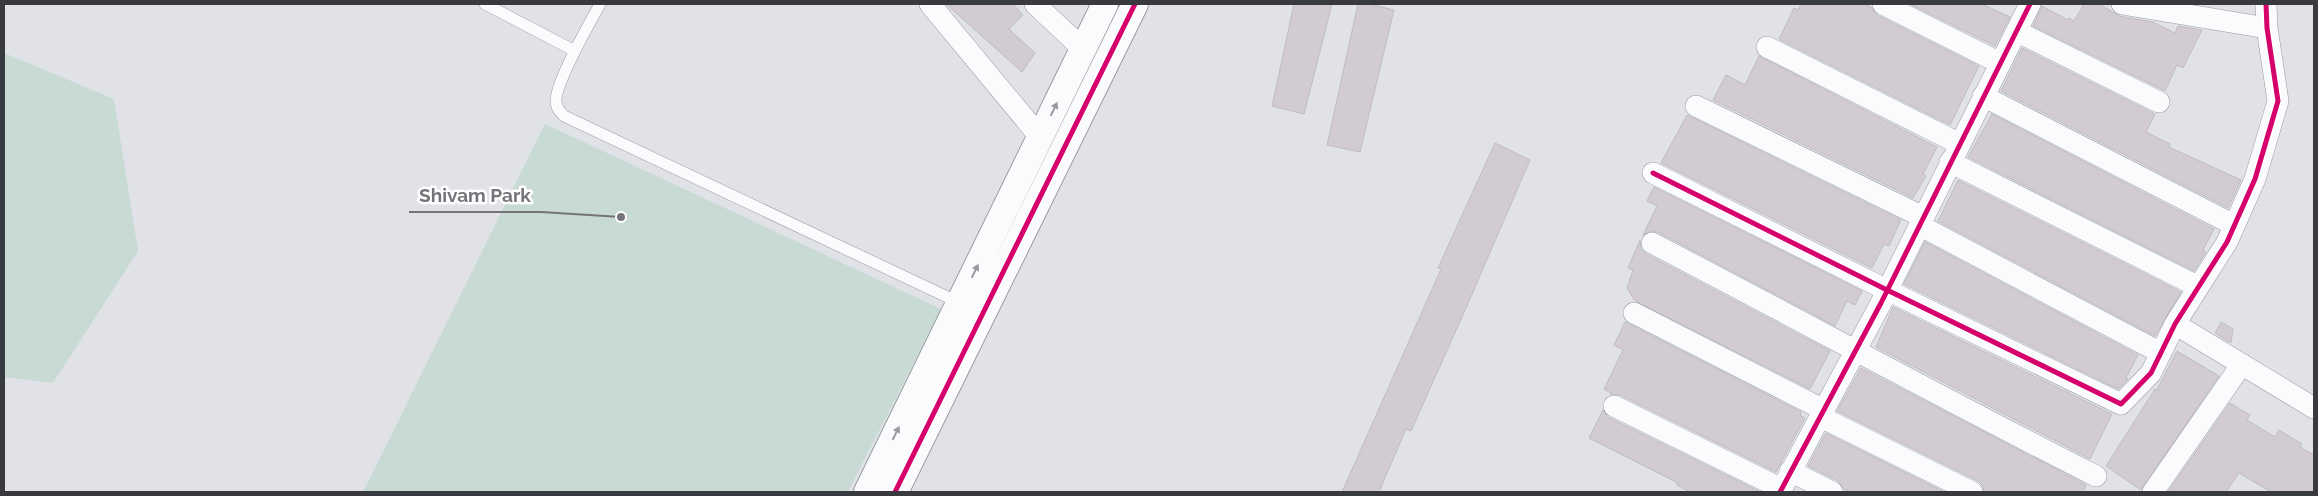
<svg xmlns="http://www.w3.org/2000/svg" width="2318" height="496" viewBox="0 0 2318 496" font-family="Raleway,sans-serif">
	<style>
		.green { fill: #c7dad4 }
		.building { fill: #d2cbd1; stroke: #bebdc0 }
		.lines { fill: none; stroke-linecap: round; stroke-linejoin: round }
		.service-casing { stroke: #9b9ca0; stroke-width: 12 }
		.minor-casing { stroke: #9b9ca0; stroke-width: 22 }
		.tertiary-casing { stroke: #9b9ca0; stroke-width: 28 }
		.service { stroke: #fafbfc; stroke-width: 11 }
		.minor { stroke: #fafbfc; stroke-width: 21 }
		.tertiary { stroke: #fafbfc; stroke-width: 26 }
		.cycleway-casing { stroke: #fff; stroke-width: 8 }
		.cycleway { stroke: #d6006c; stroke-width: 5 }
		.oneway { fill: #9a9a9e }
		.leader { fill: none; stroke: #74757a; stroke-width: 2 }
		.callout-dot { fill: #74757a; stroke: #fff; stroke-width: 2 }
		.callout-label { font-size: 19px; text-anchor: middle; font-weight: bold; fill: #74757a; stroke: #fff; stroke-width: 5; stroke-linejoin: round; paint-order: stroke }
	</style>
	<rect width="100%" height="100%" fill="#e1e2e8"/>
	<path class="green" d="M4 53 114 99 138 251 53 383 4 377Z
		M545 124 941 309 848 492H363Z"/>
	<path class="building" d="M946 4H1013L1023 15 1009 29 1035 53 1022 72Z
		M1294 4H1332L1304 114 1272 106Z
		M1358 4H1369L1394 10 1360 152 1327 145Z
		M1801 4H1864L1871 7 1877 15 1979 66 1950 125 1779 39 1794 8 1798 10Z
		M1910 4H1982L2010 17 1995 46Z
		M2084 4H2099L2119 16 2153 22 2175 33 2178 26 2202 30 2183 68 2177 65 2165 91 2033 26 2042 6 2068 20 2069 18 2074 21Z
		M2022 48 2155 114 2146 132 2170 144 2169 147 2241 180 2228 208 2001 91Z
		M1759 56 1937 147 1923 174 1926 176 1913 198 1713 100 1726 75 1745 85Z
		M1992 114 2214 229 2203 250 2206 252 2194 271 1968 157Z
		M1687 115 1901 220 1889 246 1884 244 1872 268 1661 163Z
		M1495 143 1530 160 1466 308 1411 431 1406 429 1379 492H1342L1441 269 1438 268Z
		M1958 180 2181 292 2155 336 1938 221Z
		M1654 187 1862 291 1855 305 1847 301 1835 326 1658 232 1651 231 1643 235 1657 206 1647 201Z
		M1640 240 1641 249 1646 254 1830 351 1810 389 1635 301 1627 288 1633 270 1628 268Z
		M1925 242 2138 355 2126 378 2128 379 2118 389 1904 284Z
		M1893 307 2112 414 2090 459 1876 347Z
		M1625 322 1801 412 1800 415 1805 418 1776 472 1620 395 1610 394 1611 393 1604 389 1623 350 1614 345Z
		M2221 322 2233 329 2231 343 2215 333Z
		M2177 351 2219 376 2141 490 2106 466 2155 389 2157 390Z
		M1861 368 2086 485 2083 492H1984L1983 486 1978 481 1837 411Z
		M2230 403 2250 415 2247 420 2275 437 2279 430 2302 444 2300 447 2314 455V492H2271L2239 473 2226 492H2168Z
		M1603 410 1608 417 1760 492H1690L1677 485 1678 483 1589 438Z
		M1826 433 1944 492H1850L1844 489 1838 481 1808 466Z"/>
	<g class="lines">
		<g class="service-casing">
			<path id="service" d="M485 4 575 51
				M600 4C590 23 554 84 556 103 557 109 560 112 564 116L960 303"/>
		</g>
		<g class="minor-casing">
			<path id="minor" d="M930 4 1040 137
				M1035 4 1083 49
				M1883 4 2000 63
				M2122 4 2267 28
				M2018 32 2159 102
				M1767 47 1960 144
				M1983 96 2234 225
				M1696 106 1923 217
				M1950 162 2197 286
				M1653 173 1887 290 2121 404 2151 373 2175 324 2227 242 2255 179 2278 101 2267 28 2266 4
				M1919 225 2161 353
				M1652 243C1800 320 1947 401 2096 476
				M1634 313 1824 410
				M2175 324 2314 408
				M1614 406 1782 489
				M1821 417 1972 492
				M1790 471 1832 492
				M1780 492 1881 303 2030 4
				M2153 492 2242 364"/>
		</g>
		<g class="tertiary-casing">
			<path id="tertiary" d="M867 492 1105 4
				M895 492 1135 4"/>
		</g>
		<use href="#service" class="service"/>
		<use href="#minor" class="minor"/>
		<use href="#tertiary" class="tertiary"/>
		<g class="cycleway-casing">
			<path id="cycleway" d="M1653 173 1887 290 2121 404 2151 373 2175 324 2227 242 2255 179 2278 101 2267 28 2266 4
				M895 492 1135 4
				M1780 492 1881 303 2030 4"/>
		</g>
		<use href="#cycleway" class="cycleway"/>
	</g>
	<defs><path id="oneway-solid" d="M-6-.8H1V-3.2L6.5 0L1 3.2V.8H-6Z" transform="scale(1.25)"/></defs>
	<g class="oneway">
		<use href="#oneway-solid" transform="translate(1054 109) rotate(-64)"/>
		<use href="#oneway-solid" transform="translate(975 271) rotate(-64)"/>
		<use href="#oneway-solid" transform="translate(896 433) rotate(-64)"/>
	</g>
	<path class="leader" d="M621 217L541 212H409"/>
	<circle class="callout-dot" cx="621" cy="217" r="5"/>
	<g class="callout-label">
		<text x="475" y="202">Shivam Park</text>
	</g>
	<rect width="2318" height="496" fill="none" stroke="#393a3f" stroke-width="10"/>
</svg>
